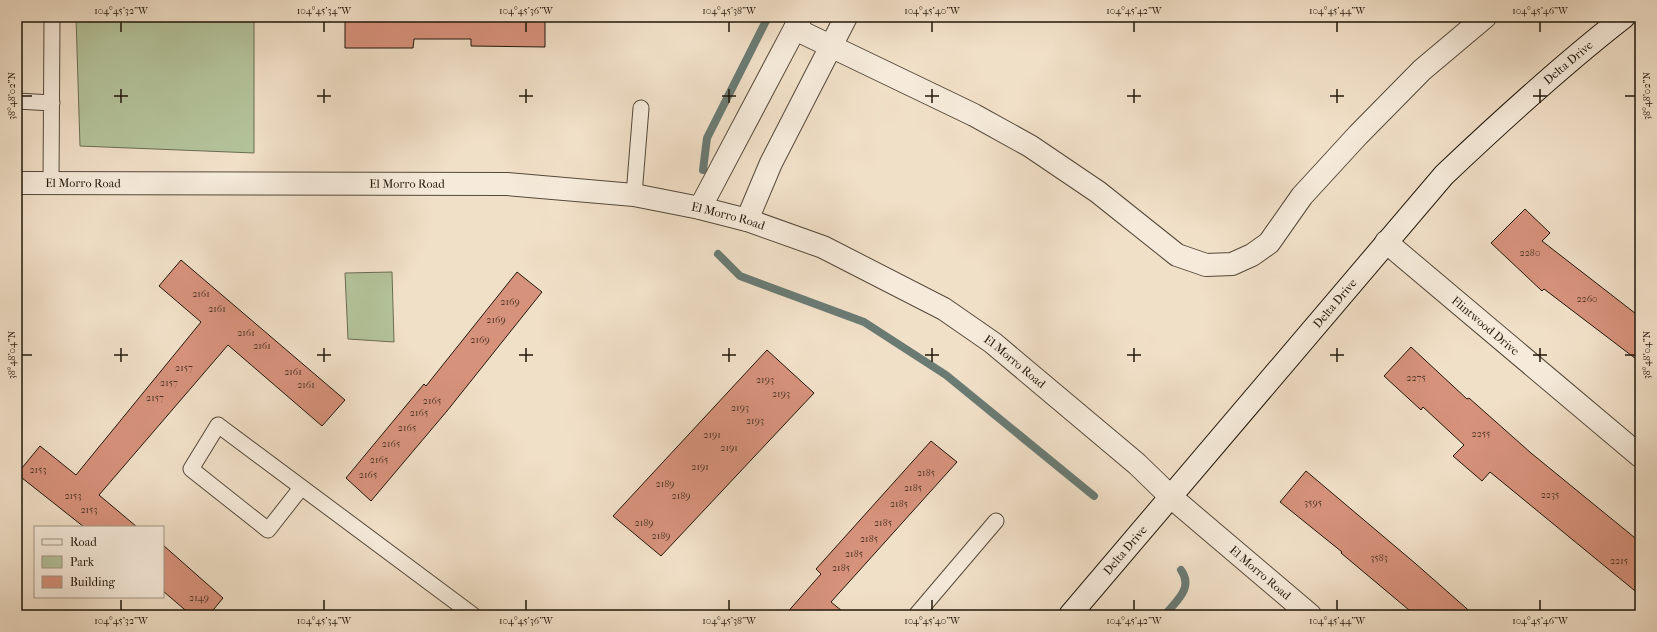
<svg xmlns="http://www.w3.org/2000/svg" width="1657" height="632" viewBox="0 0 1657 632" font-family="'IM FELL French Canon',serif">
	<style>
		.green { fill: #b4c39b; stroke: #6a6d52 }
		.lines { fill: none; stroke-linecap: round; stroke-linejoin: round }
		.stream { stroke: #6a7b74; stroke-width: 8 }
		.building { fill: #d7927c; stroke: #21170a }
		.service-casing { stroke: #55493a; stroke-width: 17 }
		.minor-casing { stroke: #55493a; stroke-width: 24 }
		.tertiary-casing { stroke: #55493a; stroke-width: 24 }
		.secondary-casing { stroke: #21170a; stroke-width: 24 }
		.service { stroke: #f6ebdb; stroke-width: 15 }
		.minor { stroke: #f6ebdb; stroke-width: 22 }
		.tertiary { stroke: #f6ebdb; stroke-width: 22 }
		.secondary { stroke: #f6ebdb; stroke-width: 22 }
		.ticks { fill: none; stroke: #21170a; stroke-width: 1.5 }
		.labels { text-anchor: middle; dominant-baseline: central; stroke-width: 3; stroke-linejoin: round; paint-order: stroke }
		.number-label { font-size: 10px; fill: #4e3626 }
		.street-label { font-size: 12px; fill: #21170a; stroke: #f6ebdb }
		.neatline { fill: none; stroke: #21170a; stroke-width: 1.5 }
		.ticks-label { font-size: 10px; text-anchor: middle; fill: #21170a }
	</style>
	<rect width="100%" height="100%" fill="#f1e0c8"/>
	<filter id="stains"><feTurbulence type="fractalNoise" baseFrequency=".005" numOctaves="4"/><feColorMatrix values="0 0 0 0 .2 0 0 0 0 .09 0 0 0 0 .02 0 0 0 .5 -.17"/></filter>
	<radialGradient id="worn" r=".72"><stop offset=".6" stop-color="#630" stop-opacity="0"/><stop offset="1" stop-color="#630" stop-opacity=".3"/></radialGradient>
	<path class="green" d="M76 17H254V153L80 146Z
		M392 272 394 342 348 339 345 273Z"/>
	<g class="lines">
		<path class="stream" d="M703 170 707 138 768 17
			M718 254 740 276 864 322 946 375 1094 496
			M1165 615C1176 601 1194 588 1181 570"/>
	</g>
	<path class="building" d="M345 17H545V47L471 46V39H414L413 48H345Z
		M1525 209 1550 233 1542 241 1640 317V362L1544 289 1542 291 1491 243Z
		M181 260 345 400 322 426 228 345 99 495 137 527H84L17 474 40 446 76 475 201 322 159 286Z
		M517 272 542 292 447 411 371 501 346 478 424 384 426 386Z
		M1411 347 1467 399 1469 398 1531 453 1640 542V595L1490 472 1482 481 1453 456 1464 445 1423 407 1421 410 1384 376Z
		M767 350 814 393 661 556 613 516Z
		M931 441 957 462 831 602 847 615H785L821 574 816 569Z
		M1306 471 1416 564 1474 615H1415L1341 553 1342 552 1280 502Z
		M163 545 223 598 209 615H191L163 591Z"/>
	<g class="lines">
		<g class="service-casing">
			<path id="service" d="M17 101 52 103
				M51 184 52 17
				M634 195 641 108
				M301 488 268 530 191 469 218 425 473 615
				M916 615 996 521"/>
		</g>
		<g class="minor-casing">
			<g id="minor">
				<path d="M795 29 974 115 1030 146 1098 192 1177 255 1206 265 1232 264 1252 255 1269 243 1302 196 1358 135 1422 70 1485 17"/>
				<path d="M700 208 801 17"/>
				<path d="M747 220 771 163 846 17"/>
				<path id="s1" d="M1386 242 1640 456"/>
				<path id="s2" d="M1171 497 1310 615"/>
			</g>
		</g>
		<g class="tertiary-casing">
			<g id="tertiary">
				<path id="s3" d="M17 183 507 184 634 195 700 208 747 220 823 247 944 309 993 343 1137 464 1171 497"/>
			</g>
		</g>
		<g class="secondary-casing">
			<g id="secondary">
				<path id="s4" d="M1070 615 1444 175C1502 120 1561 66 1624 17"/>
			</g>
		</g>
		<use href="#service" class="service"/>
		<use href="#minor" class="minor"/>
		<use href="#tertiary" class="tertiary"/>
		<use href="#secondary" class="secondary"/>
	</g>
	<path class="ticks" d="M121 22V32M324 22V32M526 22V32M729 22V32M932 22V32M1134 22V32M1337 22V32M1540 22V32M121 89V103M324 89V103M526 89V103M729 89V103M932 89V103M1134 89V103M1337 89V103M1540 89V103M22 96H32M114 96H128M317 96H331M519 96H533M722 96H736M925 96H939M1127 96H1141M1330 96H1344M1533 96H1547M1625 96H1635M121 348V362M324 348V362M526 348V362M729 348V362M932 348V362M1134 348V362M1337 348V362M1540 348V362M22 355H32M114 355H128M317 355H331M519 355H533M722 355H736M925 355H939M1127 355H1141M1330 355H1344M1533 355H1547M1625 355H1635M121 600V610M324 600V610M526 600V610M729 600V610M932 600V610M1134 600V610M1337 600V610M1540 600V610"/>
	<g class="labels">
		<g class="number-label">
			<text x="1530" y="253">2280</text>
			<text x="201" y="294">2161</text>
			<text x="1587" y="299">2260</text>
			<text x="510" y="302">2169</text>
			<text x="217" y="309">2161</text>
			<text x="496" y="320">2169</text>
			<text x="246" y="333">2161</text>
			<text x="480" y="340">2169</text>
			<text x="262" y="346">2161</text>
			<text x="184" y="368">2157</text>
			<text x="293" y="372">2161</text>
			<text x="1416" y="378">2275</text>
			<text x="765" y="380">2193</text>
			<text x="169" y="383">2157</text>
			<text x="306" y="385">2161</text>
			<text x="781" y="394">2193</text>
			<text x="155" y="398">2157</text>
			<text x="432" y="401">2165</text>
			<text x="740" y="408">2193</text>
			<text x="419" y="413">2165</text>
			<text x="755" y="421">2193</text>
			<text x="407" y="428">2165</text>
			<text x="1481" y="434">2255</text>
			<text x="712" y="435">2191</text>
			<text x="391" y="444">2165</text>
			<text x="729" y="448">2191</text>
			<text x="379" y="460">2165</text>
			<text x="700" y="467">2191</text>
			<text x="38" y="470">2153</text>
			<text x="926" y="473">2185</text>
			<text x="368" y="475">2165</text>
			<text x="665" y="484">2189</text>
			<text x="913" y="488">2185</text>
			<text x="1550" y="495">2235</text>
			<text x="73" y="496">2153</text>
			<text x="681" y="496">2189</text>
			<text x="1313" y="503">3595</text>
			<text x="899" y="504">2185</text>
			<text x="89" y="510">2153</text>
			<text x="644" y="523">2189</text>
			<text x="883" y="523">2185</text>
			<text x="661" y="536">2189</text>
			<text x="869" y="539">2185</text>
			<text x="854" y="554">2185</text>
			<text x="1379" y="558">3583</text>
			<text x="1619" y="561">2215</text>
			<text x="841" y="568">2185</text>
			<text x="199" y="598">2149</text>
		</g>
		<g class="street-label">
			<text stroke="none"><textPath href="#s4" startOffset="745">Delta Drive</textPath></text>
			<text stroke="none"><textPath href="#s3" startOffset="66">El Morro Road</textPath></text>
			<text stroke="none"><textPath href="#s3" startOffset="390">El Morro Road</textPath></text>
			<text stroke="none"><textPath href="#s3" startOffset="714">El Morro Road</textPath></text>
			<text stroke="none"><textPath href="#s4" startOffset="409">Delta Drive</textPath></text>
			<text stroke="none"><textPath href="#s1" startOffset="130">Flintwood Drive</textPath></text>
			<text stroke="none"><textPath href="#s3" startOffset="1038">El Morro Road</textPath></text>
			<text stroke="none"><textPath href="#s4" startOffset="85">Delta Drive</textPath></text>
			<text stroke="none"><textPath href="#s2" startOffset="117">El Morro Road</textPath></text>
		</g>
	</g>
	<rect width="1657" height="632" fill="none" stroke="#f1e0c8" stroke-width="44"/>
	<rect x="34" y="526" width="130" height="72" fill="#f6ebdb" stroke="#a19687"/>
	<rect x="42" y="539" width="20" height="6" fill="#f6ebdb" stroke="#a19687"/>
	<text x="70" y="546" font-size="12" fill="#21170a">Road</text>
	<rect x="42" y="556" width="20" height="12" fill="#b4c39b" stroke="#a19687"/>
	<text x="70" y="566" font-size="12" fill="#21170a">Park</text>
	<rect x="42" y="576" width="20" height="12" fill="#d7927c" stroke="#a19687"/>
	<text x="70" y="586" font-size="12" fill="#21170a">Building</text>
	<rect x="22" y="22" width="1613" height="588" class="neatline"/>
	<g class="ticks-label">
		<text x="121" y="14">104°45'32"W</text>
		<text x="324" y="14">104°45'34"W</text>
		<text x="526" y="14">104°45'36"W</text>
		<text x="729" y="14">104°45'38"W</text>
		<text x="932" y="14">104°45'40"W</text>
		<text x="1134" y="14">104°45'42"W</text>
		<text x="1337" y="14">104°45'44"W</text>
		<text x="1540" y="14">104°45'46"W</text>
		<text transform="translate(1646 96) rotate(-90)" y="4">38°48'02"N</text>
		<text transform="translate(11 96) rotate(-90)" y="4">38°48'02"N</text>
		<text transform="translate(1646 355) rotate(-90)" y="4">38°48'04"N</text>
		<text transform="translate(11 355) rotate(-90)" y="4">38°48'04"N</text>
		<text x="121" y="624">104°45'32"W</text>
		<text x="324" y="624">104°45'34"W</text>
		<text x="526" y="624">104°45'36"W</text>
		<text x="729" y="624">104°45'38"W</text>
		<text x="932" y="624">104°45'40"W</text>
		<text x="1134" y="624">104°45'42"W</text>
		<text x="1337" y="624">104°45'44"W</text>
		<text x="1540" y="624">104°45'46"W</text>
	</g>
	<rect width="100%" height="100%" filter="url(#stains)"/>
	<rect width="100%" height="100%" fill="url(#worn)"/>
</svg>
